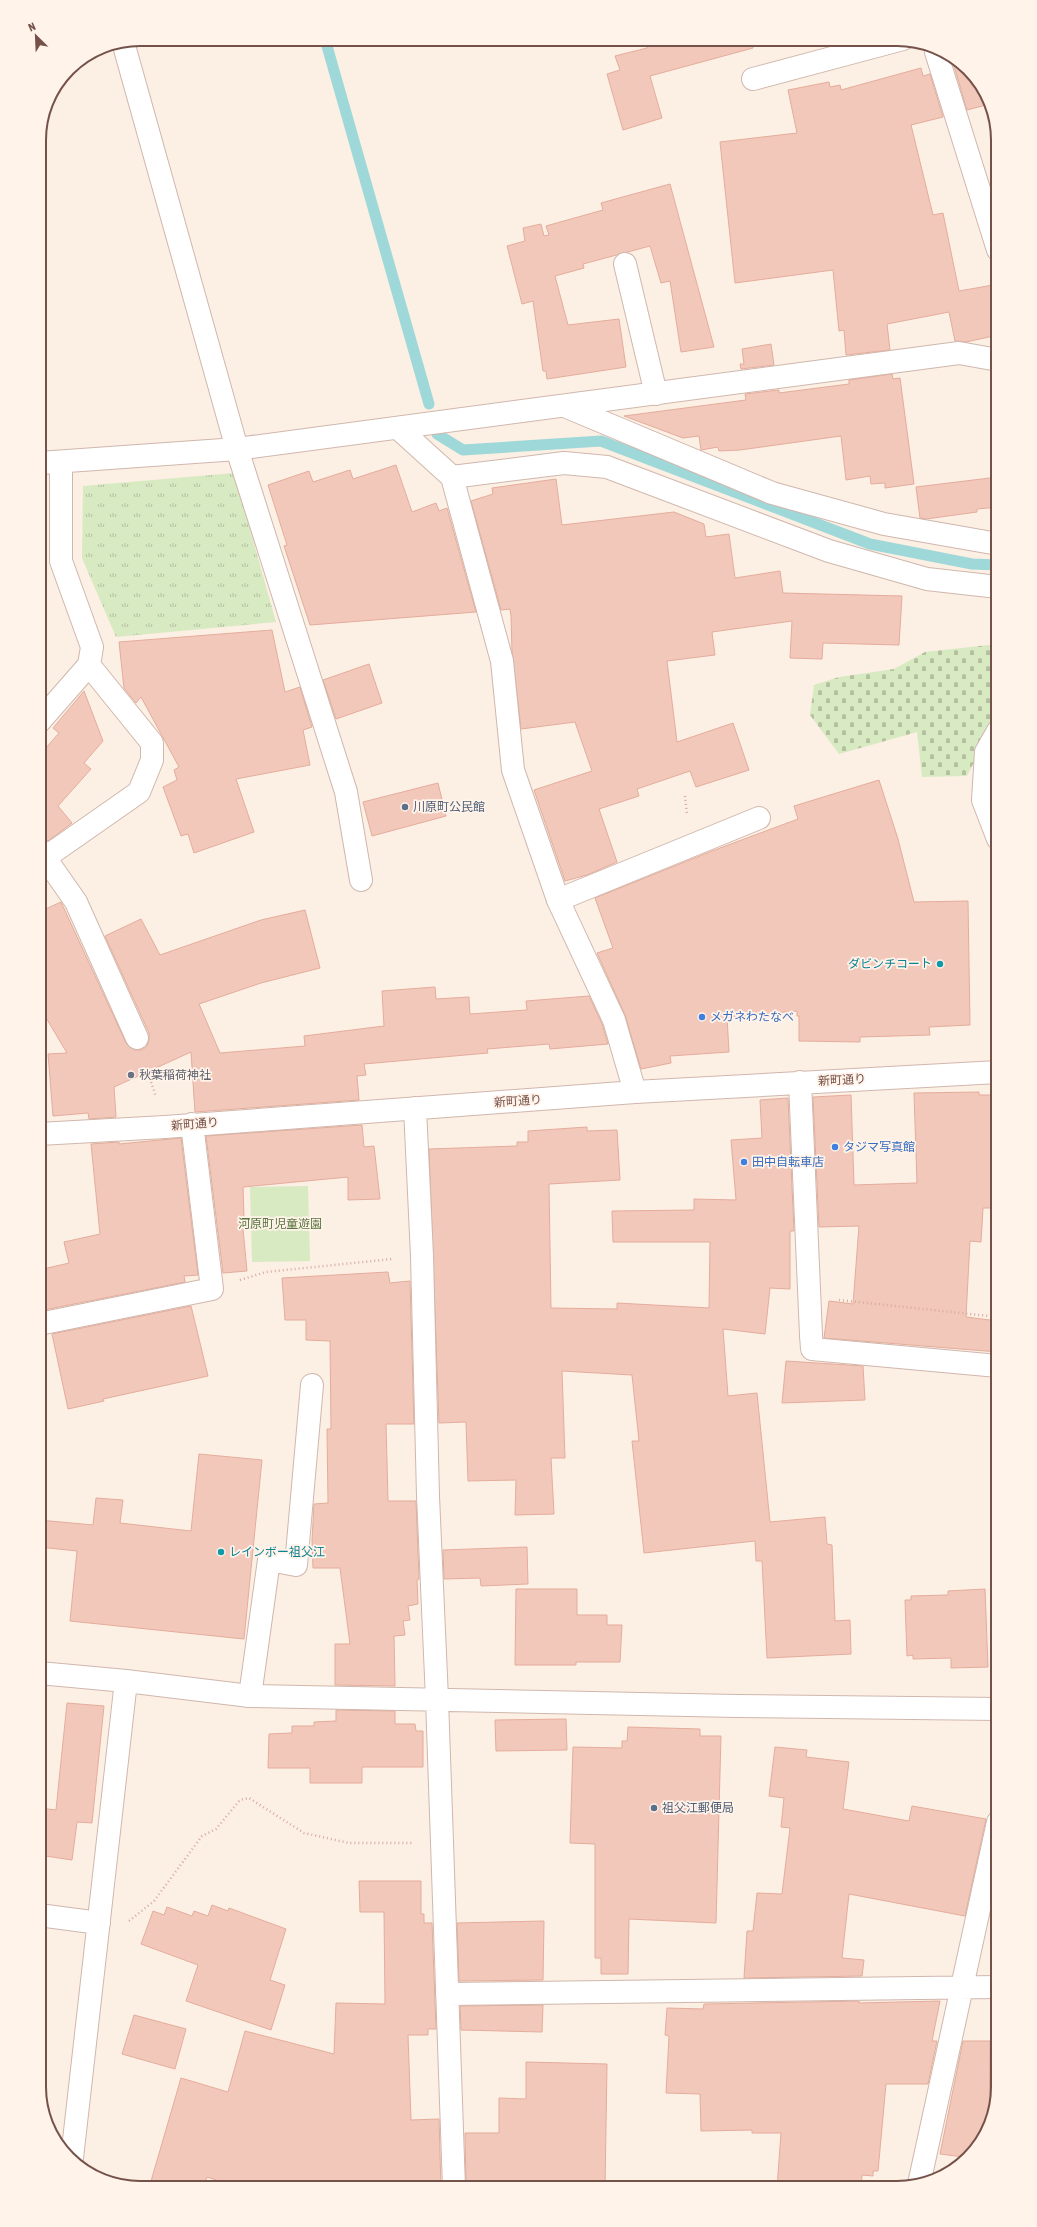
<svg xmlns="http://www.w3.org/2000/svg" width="1037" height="2227" viewBox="0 0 1037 2227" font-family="'Asap Condensed','Noto Sans JP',sans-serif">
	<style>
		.grass { fill: url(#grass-tufts) }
		.cemetery { fill: url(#cemetery-stones) }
		.green { fill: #d8eac2 }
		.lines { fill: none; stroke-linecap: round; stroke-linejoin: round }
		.stream { stroke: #9ed8d8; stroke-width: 11 }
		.building { fill: #f2c8bb; stroke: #e5ac9b }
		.service-casing { stroke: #d0b7ad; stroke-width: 24 }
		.minor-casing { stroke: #d0b7ad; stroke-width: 24 }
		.path { stroke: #d7ab9e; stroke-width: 2.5; stroke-dasharray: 1 3; stroke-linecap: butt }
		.service { stroke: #fff; stroke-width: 22 }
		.minor { stroke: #fff; stroke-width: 22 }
		.service-dot { fill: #5c6f8a; stroke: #fff3ea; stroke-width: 1.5 }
		.culture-dot { fill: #0f9aa8; stroke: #fff3ea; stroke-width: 1.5 }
		.shop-dot { fill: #3f7fe0; stroke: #fff3ea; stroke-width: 1.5 }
		.worship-dot { fill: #6b7280; stroke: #fff3ea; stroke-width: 1.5 }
		.labels { text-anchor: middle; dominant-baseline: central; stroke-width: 3.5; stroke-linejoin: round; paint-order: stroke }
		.service-label { font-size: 12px; fill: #4e5e75; stroke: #fff3ea; text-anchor: start }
		.culture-label { font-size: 12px; fill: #0d838f; stroke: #fff3ea; text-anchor: end }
		.shop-label { font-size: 12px; fill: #366cbe; stroke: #fff3ea; text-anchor: start }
		.worship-label { font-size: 12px; fill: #5b616d; stroke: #fff3ea; text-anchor: start }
		.street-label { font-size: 12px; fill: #755249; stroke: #fff3ea }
		.park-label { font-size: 12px; fill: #57753e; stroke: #fff3ea }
		.rim { fill: none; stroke: #755249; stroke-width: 2 }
	</style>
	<defs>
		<pattern id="grass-tufts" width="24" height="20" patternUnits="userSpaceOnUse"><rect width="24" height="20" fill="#d8eac2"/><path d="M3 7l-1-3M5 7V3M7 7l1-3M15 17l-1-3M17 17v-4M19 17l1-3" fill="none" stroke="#b4c0a0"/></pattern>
		<pattern id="cemetery-stones" width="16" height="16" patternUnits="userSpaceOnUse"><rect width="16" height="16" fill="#d8eac2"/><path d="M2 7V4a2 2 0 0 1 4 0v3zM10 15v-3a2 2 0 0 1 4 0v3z" fill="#b4c0a0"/></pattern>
	</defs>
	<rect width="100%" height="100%" fill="#fcefe4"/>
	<path class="grass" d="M234 473 276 622 116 637 82 558 83 486Z"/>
	<path class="cemetery" d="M998 644V715L967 776 922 777 917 732 839 754 810 715 814 685 839 677 894 669 925 652Z"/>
	<path class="green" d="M308 1186 310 1261 252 1262 250 1187Z"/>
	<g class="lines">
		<path class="stream" d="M325 39 429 404
			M437 434 463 450 601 441 870 544 972 564 998 565"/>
	</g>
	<path class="building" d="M644 39H752L753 48 650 76 662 118 623 130 607 74 620 70 615 56 647 48Z
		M961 64 990 104 967 110 954 66Z
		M921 68 923 76 930 74 943 117 911 125 933 215 943 213 959 291 993 285 998 307V335L966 342 955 341 949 312 887 324 890 350 846 355 844 330 839 331 833 270 735 283 720 142 797 133 788 90 829 82 830 87 840 85 841 90Z
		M670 184 714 347 681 352 670 281 661 283 650 246 583 264 584 268 555 276 568 325 619 319 626 367 547 379 546 371H543L533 301 522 304 507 246 525 241 523 228 541 224 544 236 549 235 546 226 603 210 601 203Z
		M771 344 774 365 741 369 740 364H744L742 349Z
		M892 374 893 379 900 378 914 484 885 488V483L871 484 870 476 846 480 841 436 740 450 719 451 718 447 701 450 699 436 683 438 624 416 746 400 745 394 779 390V393L849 384V380Z
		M396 465 412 512 436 503 439 511 447 508 476 612 310 625 284 546 287 545 268 485 309 471 313 482 350 470 353 479Z
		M998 477V507L977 509V512L926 519 920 518 916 487Z
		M556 479 562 525 674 512 704 524 706 537 729 534 735 578 780 571 783 593 902 596 899 645 823 643 822 659 790 658 792 621 712 632 715 655 667 661 677 742 733 723 749 770 696 787 690 771 637 789 639 796 599 809 617 862 587 875 565 881 534 790 592 771 575 722 521 729 512 652 511 616 510 609 501 610 471 501 493 494 492 488Z
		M272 630 285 692 300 687 312 727 303 730 310 765 236 779 254 832 194 853 188 834 181 836 163 787 177 780 174 770 179 767 141 697 136 703 124 688 119 642Z
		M369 664 382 703 336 719 323 680Z
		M84 691 103 741 84 763 91 769 58 806 72 823 48 841 39 837V756L59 733 53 728Z
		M879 780 898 839 914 902 968 901 970 1025 929 1027 930 1035 860 1037V1042L799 1041V1016H797V1011L727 1017 729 1052 670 1056 671 1063 641 1069 625 1015 597 953 613 948 595 898 712 851 798 819 794 806Z
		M438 783 446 816 372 836 363 802Z
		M61 902 126 1043 135 1050H142L147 1046 149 1040V1033L105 936 141 919 160 955 261 920 305 910 320 968 261 983 199 1004 220 1053 305 1046 304 1036 384 1026 382 991 435 987 436 999 469 997 470 1014 527 1010 526 1001 589 996 602 1024 608 1044 550 1049 549 1044 487 1049 488 1053 364 1064 366 1075 357 1076 359 1100 195 1112 191 1052 114 1087 116 1117 89 1119 88 1113 53 1116 48 1054 67 1053 39 1006V912Z
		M979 1092V1095H998V1208H983L981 1242 970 1241 966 1317 998 1321V1352L824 1338 829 1301 853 1304 859 1226 819 1227 813 1097 851 1095 854 1185 917 1183 914 1093Z
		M788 1098 794 1231H790V1289L770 1288 765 1334 723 1329 728 1396 757 1393 770 1522 825 1517 827 1544 832 1545 835 1621 850 1620 851 1654 767 1658 762 1561H756L755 1541 644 1553 632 1441H639L632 1375 562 1371 565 1458H551L554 1514 515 1515 516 1480 468 1481 466 1422 439 1423 429 1149 517 1146V1142H528V1131L587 1127V1131L617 1130 620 1180 549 1184 551 1308 617 1309V1303L709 1308 710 1242H613L612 1211 694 1210V1199L736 1200 731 1140 762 1138 760 1100Z
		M362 1125 364 1147 374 1146 380 1199 348 1200V1177L243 1187 244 1219H242L247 1271 223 1273 206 1136Z
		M181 1138 198 1275 184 1276 185 1282 44 1310 39 1291V1270L69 1263 64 1242 100 1234 91 1144 119 1142V1144Z
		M388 1272 390 1283 410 1281 414 1424H386L388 1501H416L419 1579 417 1580 418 1604 408 1606 410 1620 403 1621 405 1635 394 1636 395 1686 335 1685V1644H350L340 1568H313L312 1540 314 1504 328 1503 327 1429H331L330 1341 306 1340V1320H285L282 1278Z
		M191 1306 208 1376 103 1399 104 1401 68 1409 52 1334Z
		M786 1361 863 1366 865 1400 782 1403Z
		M199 1454 262 1460 244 1639 70 1621 77 1551 39 1547V1520L93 1525 96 1498 123 1500 120 1523 191 1531Z
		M527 1547 528 1584 481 1586 480 1578 444 1579 443 1550Z
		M516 1589H577V1615H607V1625H622L620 1662H576V1665H515Z
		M985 1589 988 1667 951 1668V1658L913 1659V1655L907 1656 905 1600H911V1596L948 1595V1591Z
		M67 1703 104 1706 92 1823 77 1822 72 1860 39 1855V1808L56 1810Z
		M336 1710 395 1711V1724H415L416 1731H423V1767H362V1783H310V1768H268L269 1734 292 1733V1726H314V1722L336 1721Z
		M566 1719 567 1750 496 1751 495 1720Z
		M628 1727 700 1729V1736H721L716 1923 629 1919 628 1974H601V1958H595V1844L570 1843 573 1747 622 1748V1741H627Z
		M775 1747 807 1750 806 1757 849 1762 843 1809 909 1821 912 1806 986 1819 965 1916 849 1894 842 1958 864 1960 862 1976 744 1978 747 1931H753L757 1893 782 1894 790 1828 781 1827 784 1798 769 1796Z
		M359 1881H421V1914H424V1923H432L436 2029H428V2035H408L411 2120 439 2119 441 2188H240L207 2177 203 2188H149L181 2078 228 2092 245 2031 334 2054 336 2003 385 2004 384 1912H360Z
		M212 1905 228 1911 229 1908 286 1929 270 1980 285 1985 271 2030 186 2001 198 1965 141 1944 153 1911 164 1915 167 1907 192 1916 194 1911 208 1916Z
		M544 1921 543 1980 459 1981 457 1923Z
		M859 2001V2003L940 2001 932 2041H937L928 2084H886L878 2171H873V2176L862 2175 861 2188H777L781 2133H752V2130L701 2131 700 2094 666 2093 669 2036 665 2035 667 2008 703 2009 704 2004Z
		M543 2005 542 2032 461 2030 460 2006Z
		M134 2015 186 2029 175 2069 122 2054Z
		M963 2041H990L989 2126 977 2148 964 2157 940 2154Z
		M526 2062 607 2064 605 2188H466L465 2133H499V2098L526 2099Z"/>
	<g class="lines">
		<g class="service-casing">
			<path id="service" d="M753 79 903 39
				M625 264 656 394
				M558 900 759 818
				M811 1335 812 1349 998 1366
				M250 1696 269 1560 296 1565 312 1385"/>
		</g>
		<g class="minor-casing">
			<path id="minor" d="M123 42 237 449 346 792 361 880
				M936 52 998 250
				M567 407 772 493 884 524 998 544
				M398 428 452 477 502 661 513 770 558 900 614 1020 635 1092
				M39 463 237 449 959 353 998 360
				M452 477 564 463 607 467 829 551 927 579 998 587
				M39 722 89 665 92 647 61 561V462
				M998 839 983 800 986 752 998 731
				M39 849 76 902 137 1038
				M46 857 139 792 152 760V743L89 665
				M800 1082 811 1335
				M415 1108 422 1256 428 1496 437 1699 454 2188
				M39 1134 165 1127 635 1092 998 1072
				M39 1324 212 1289 192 1124
				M39 1673 126 1681 250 1696 736 1706 998 1709
				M39 1915 99 1923
				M447 1994 998 1987
				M72 2158 126 1681
				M919 2184 998 1822"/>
		</g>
		<path class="path" d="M685 796 687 814
			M146 1067 156 1097
			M240 1280 266 1272 392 1259
			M839 1300 998 1317
			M129 1921 154 1901 202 1836 216 1829 240 1800 249 1798 304 1833 349 1843H412"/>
		<use href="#service" class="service"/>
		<use href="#minor" class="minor"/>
	</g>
	<g class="service-dot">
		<circle cx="405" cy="807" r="4"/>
		<circle cx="654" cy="1808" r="4"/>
	</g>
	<g class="culture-dot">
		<circle cx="940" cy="964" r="4"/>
		<circle cx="221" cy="1552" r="4"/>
	</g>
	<g class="shop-dot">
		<circle cx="702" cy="1017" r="4"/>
		<circle cx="835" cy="1147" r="4"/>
		<circle cx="744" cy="1162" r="4"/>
	</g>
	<circle class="worship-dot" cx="131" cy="1075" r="4"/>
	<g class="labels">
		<g class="service-label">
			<text x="413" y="807">川原町公民館</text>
			<text x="662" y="1808">祖父江郵便局</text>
		</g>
		<g class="culture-label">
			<text x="932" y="964">ダビンチコート</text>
			<text x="229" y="1552" text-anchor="start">レインボー祖父江</text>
		</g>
		<g class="shop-label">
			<text x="710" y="1017">メガネわたなべ</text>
			<text x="843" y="1147">タジマ写真館</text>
			<text x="752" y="1162">田中自転車店</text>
		</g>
		<g class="worship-label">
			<text x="139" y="1075">秋葉稲荷神社</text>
		</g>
		<g class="street-label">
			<text transform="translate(842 1080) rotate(-3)">新町通り</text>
			<text transform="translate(518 1101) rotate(-4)">新町通り</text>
			<text transform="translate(195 1124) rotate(-5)">新町通り</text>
		</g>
		<g class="park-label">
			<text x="280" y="1224">河原町児童遊園</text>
		</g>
	</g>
	<path d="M0 0H1037V2227H0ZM140 46H897A94 94 0 0 1 991 140V2087A94 94 0 0 1 897 2181H140A94 94 0 0 1 46 2087V140A94 94 0 0 1 140 46Z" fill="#fff3ea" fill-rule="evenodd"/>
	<path class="rim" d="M140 46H897A94 94 0 0 1 991 140V2087A94 94 0 0 1 897 2181H140A94 94 0 0 1 46 2087V140A94 94 0 0 1 140 46Z"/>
	<g transform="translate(36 36) rotate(336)" stroke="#fff3ea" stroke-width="3" paint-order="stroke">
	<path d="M0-3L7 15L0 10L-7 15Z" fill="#755249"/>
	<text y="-6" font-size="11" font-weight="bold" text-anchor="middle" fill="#755249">N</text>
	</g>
</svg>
